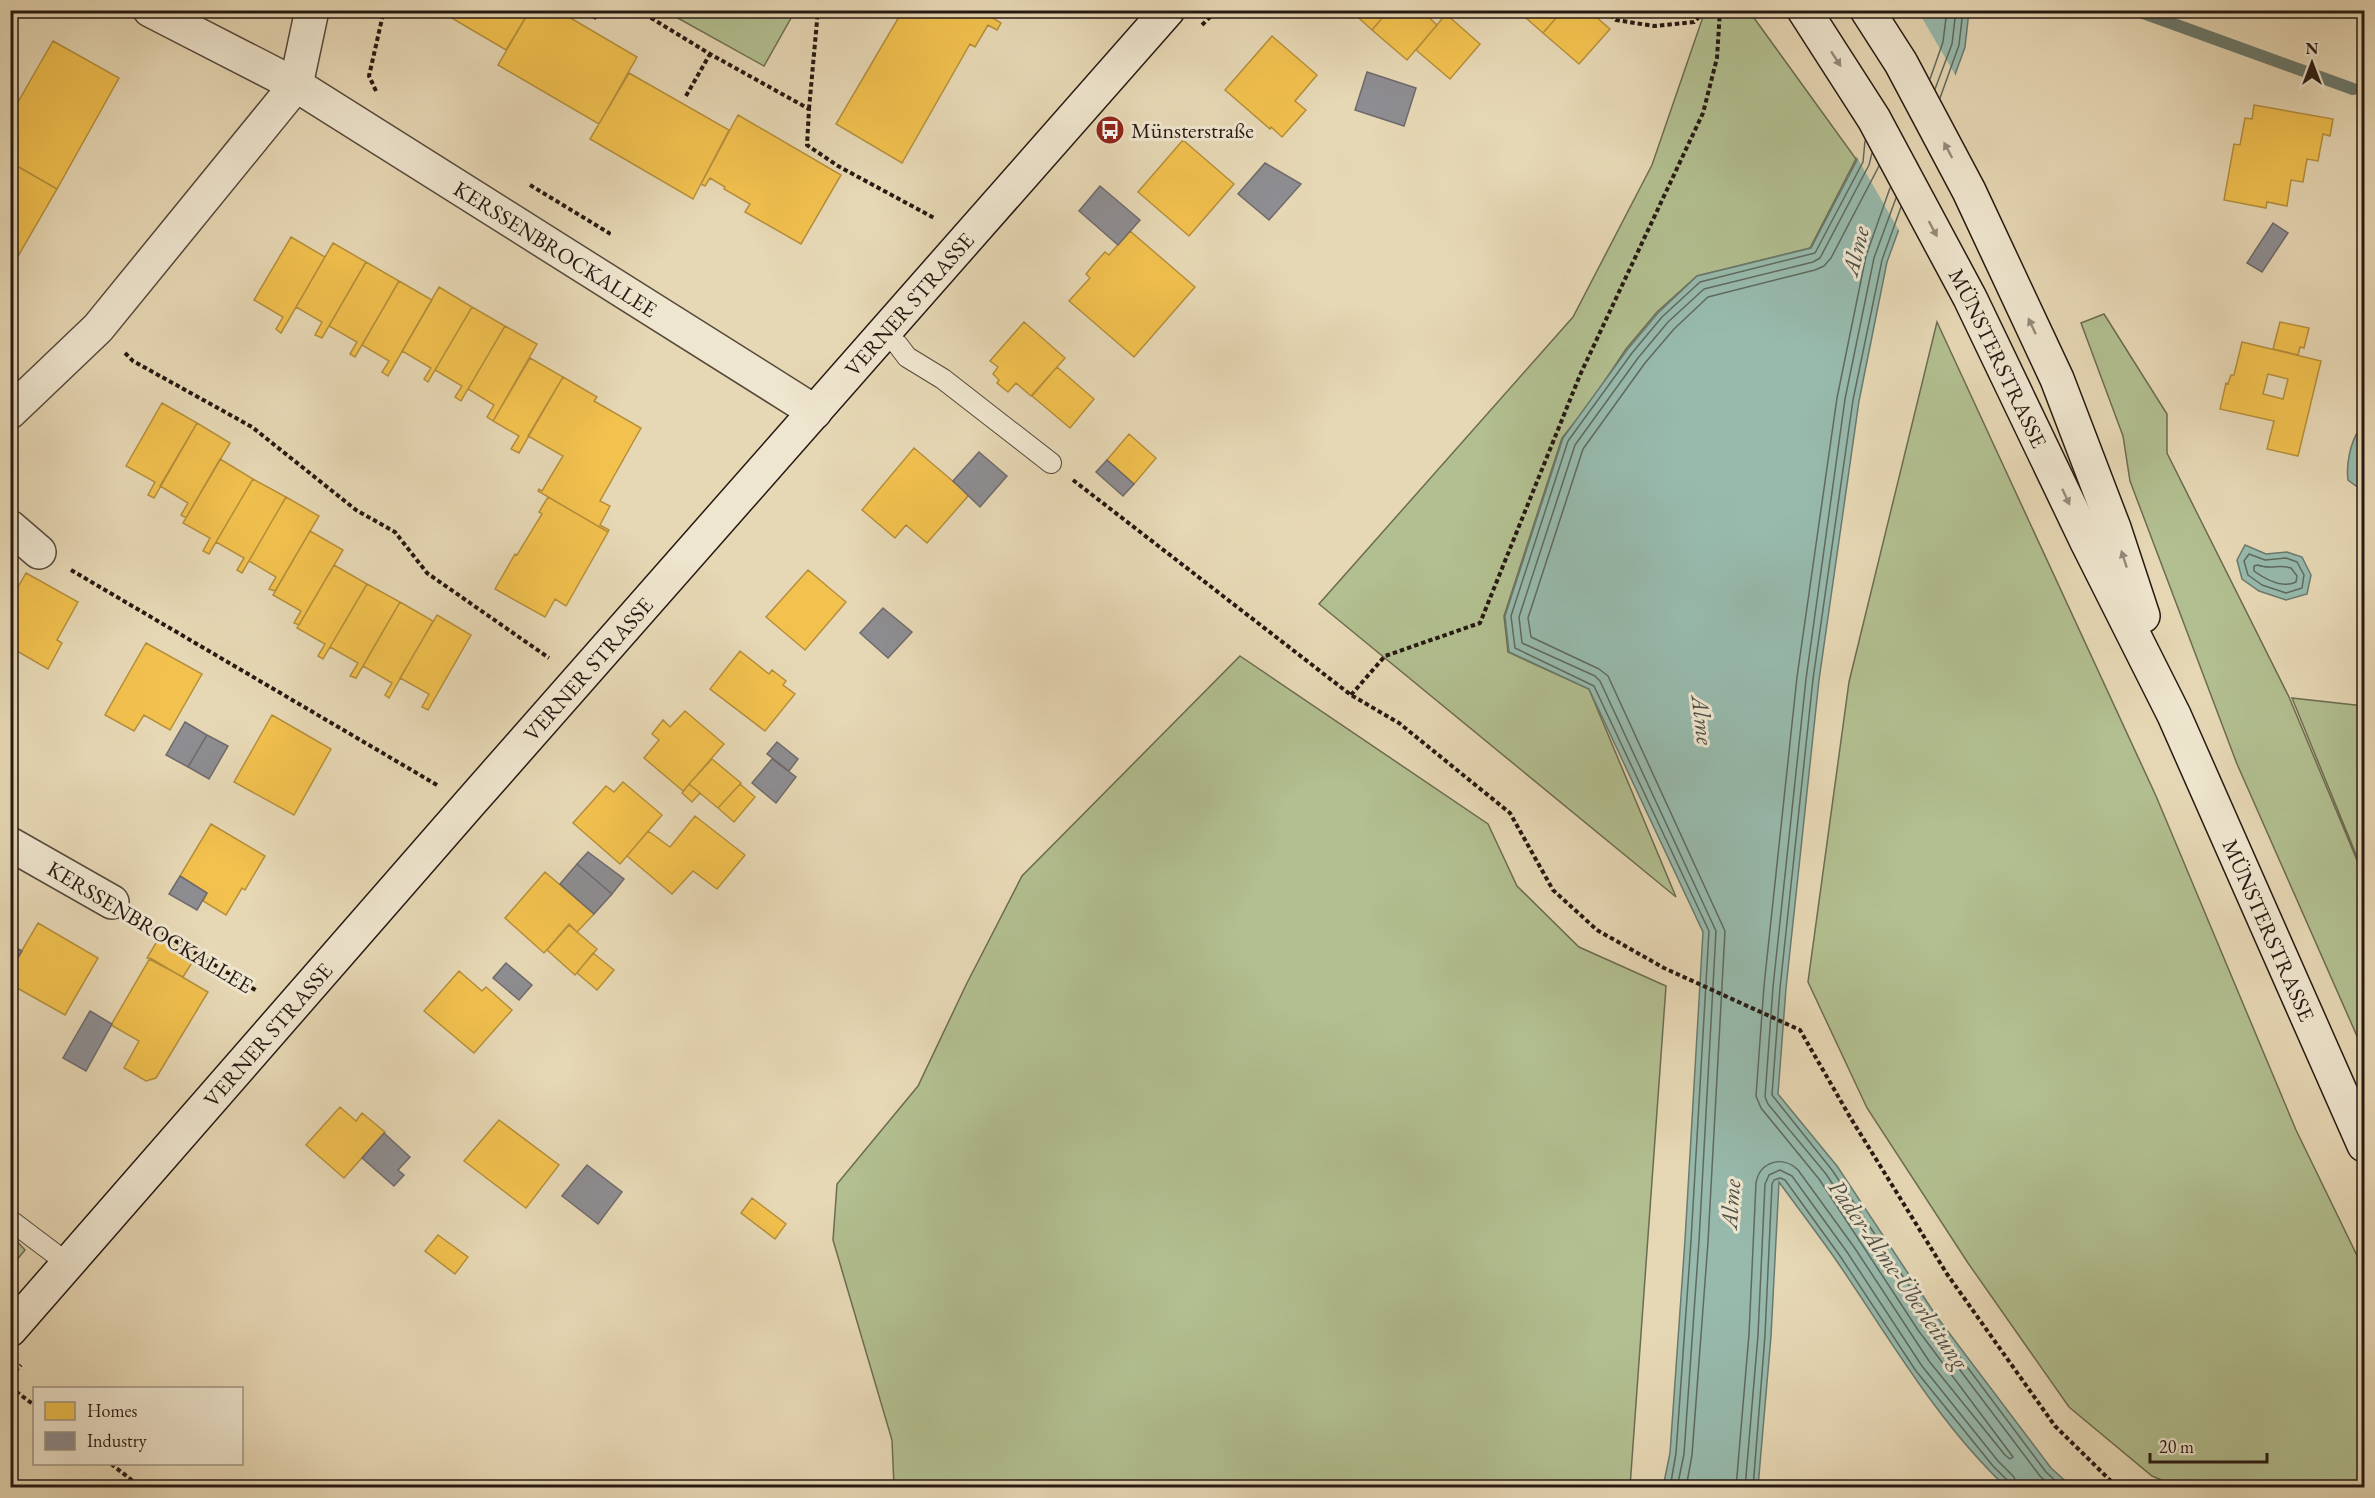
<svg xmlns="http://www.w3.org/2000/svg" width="2375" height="1498" viewBox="0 0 2375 1498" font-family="'EB Garamond',serif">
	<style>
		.green { fill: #b2bf90; stroke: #6c6c51; stroke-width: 1.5 }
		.water { fill: #97baad; stroke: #6a7a6f; stroke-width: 1.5 }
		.pier { fill: #e7d8b5 }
		.homes { fill: #f2c14e; stroke: #b58f3c; stroke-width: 1.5; fill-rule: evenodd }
		.industry { fill: #8d8d92; stroke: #6e6a6c; stroke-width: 1.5 }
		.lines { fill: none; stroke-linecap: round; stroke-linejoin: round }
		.shore { stroke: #5e6a60; stroke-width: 1.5 }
		.stream { stroke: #6a7a6f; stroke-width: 12 }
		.lane-casing { stroke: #56493b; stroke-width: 22 }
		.street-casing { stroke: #56493b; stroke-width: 36 }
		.secondary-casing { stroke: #261912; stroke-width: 36 }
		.path { stroke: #261912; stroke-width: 4; stroke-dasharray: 4.5 3; stroke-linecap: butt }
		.lane { stroke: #efe6cf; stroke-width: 20 }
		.street { stroke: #efe6cf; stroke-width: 33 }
		.secondary { stroke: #efe6cf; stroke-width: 33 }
		.oneway { fill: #958a7a }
		.labels { text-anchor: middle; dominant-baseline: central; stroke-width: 6; stroke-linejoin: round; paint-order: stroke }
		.poi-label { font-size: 22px; fill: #261912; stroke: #efe6cf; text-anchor: start }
		.street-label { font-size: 22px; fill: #261912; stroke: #efe6cf }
		.water-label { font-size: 24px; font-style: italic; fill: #4e5148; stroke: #efe6cf }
	</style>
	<rect width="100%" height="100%" fill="#e7d8b5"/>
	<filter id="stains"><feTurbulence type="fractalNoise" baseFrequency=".00333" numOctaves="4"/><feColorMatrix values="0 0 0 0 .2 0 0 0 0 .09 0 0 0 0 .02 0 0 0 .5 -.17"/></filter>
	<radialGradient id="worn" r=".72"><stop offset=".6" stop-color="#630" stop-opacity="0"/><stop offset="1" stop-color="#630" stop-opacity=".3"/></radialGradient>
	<path class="green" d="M665 11H795L764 66Z
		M1705 11H1749L1856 159 1810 248 1697 276 1657 312 1626 349 1590 403 1562 438 1504 616 1508 652 1589 689 1676 897 1319 604 1573 317 1652 165Z
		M2104 314 2167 414V453L2289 697 2364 877V1052L2237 764 2130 481 2123 436 2081 323Z
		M1937 322 2156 796 2296 1130 2364 1270V1487H2178L2152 1476 2069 1407 1968 1263 1867 1108 1808 982 1849 682Z
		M1240 656 1488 824 1517 886 1579 947 1666 986 1630 1487H894L892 1440 833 1240 837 1184 918 1086 966 985 1022 876Z
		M2292 698 2364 706V874Z
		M11 1235 25 1250 11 1267Z"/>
	<path class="water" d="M1874 11H1969L1965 47 1887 262 1859 401 1819 680 1786 988 1778 1094 1837 1166 1937 1317 2051 1468 2072 1487H2006C1937 1422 1889 1337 1836 1260 1817 1233 1798 1208 1779 1182L1771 1336 1758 1487H1663L1670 1453 1685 1240 1703 932 1589 689 1509 652 1505 616 1563 438 1627 350 1658 313 1697 276 1811 248 1857 160Z
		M2364 429V484L2356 486 2348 480C2346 465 2350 443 2359 430Z
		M2245 545 2266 554 2287 552 2302 557 2311 575 2307 594 2286 600 2259 591 2242 579 2237 560Z"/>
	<path class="pier" d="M1871 10 1918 11 1957 78 1901 234 1855 154Z"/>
	<path class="homes" d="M438 10H530L506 50Z
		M530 10H557L637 57 599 124 498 65Z
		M903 10H980L1001 23 997 30 988 25 975 47 970 44 902 163 836 124Z
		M1350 10H1389L1372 30Z
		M1389 10H1421L1437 25 1407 60 1372 30Z
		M1517 10H1563L1543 33Z
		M1563 10H1588L1610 29 1579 64 1543 33Z
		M1446 14 1480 44 1450 79 1416 50Z
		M1272 36 1317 75 1295 101 1306 110 1282 137 1271 127 1270 129 1225 90Z
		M53 41 119 78 57 189 10 162V116Z
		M629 73 729 130 693 199 590 139Z
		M2254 105 2333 119 2330 136 2323 134 2318 161 2307 159 2303 182 2291 180 2287 206 2267 202 2266 208 2224 200 2234 144 2240 145 2245 118 2252 119Z
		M738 115 841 175 801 244 745 212 750 204 724 189 725 187 710 178 705 186 701 184Z
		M1183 140 1234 184 1189 236 1138 192Z
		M10 162 57 189 10 270Z
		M1130 231 1195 287 1134 357 1069 301 1090 278 1086 274 1095 263 1105 252 1109 255Z
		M291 237 325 257 281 333 276 329 283 317 254 300Z
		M333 243 366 262 322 338 315 335 322 322 296 307Z
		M366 262 399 281 355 357 350 354 357 342 329 326Z
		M399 281 432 300 388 376 382 372 389 361 362 345Z
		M439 287 472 307 428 382 424 379 431 368 402 351Z
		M472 307 505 326 461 401 455 397 462 386 435 370Z
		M1024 322 1065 358 1031 396 1016 383 1008 392 997 383 999 380 993 374 998 367 990 361Z
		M2280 322 2309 328 2304 348 2300 347 2298 355 2273 349Z
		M505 326 537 344 493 421 487 417 494 405 468 389Z
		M2242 342 2321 361 2298 456 2267 449 2274 421 2220 409 2226 383 2228 384 2231 375H2234ZM2268 374 2288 379 2283 399 2263 394Z
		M530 358 563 377 519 453 511 449 519 436 493 421Z
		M1057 367 1094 399 1070 428 1032 396Z
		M563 377 597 397 594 401 641 428 600 501 610 506 600 525 609 530 608 532 538 491 539 489 542 491 563 456 528 436Z
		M162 403 197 423 154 498 148 495 155 482 126 466Z
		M197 423 230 443 186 518 181 515 188 503 160 486Z
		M1129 434 1156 458 1134 484 1107 460Z
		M914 448 969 495 927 543 906 525 895 538 862 510Z
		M220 459 253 479 209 554 203 551 210 538 183 523Z
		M253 479 286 497 242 573 237 570 244 558 216 542Z
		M286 497 319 516 275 591 269 589 276 577 249 561Z
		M548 497 608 532 566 606 555 599 545 617 495 589 515 554 517 555 542 514 539 512Z
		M310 531 343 550 299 625 294 623 301 611 273 595Z
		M334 565 367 584 323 659 318 656 325 644 297 628Z
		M808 570 846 602 805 650 766 617Z
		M26 573 78 602 57 640 62 643 48 669 10 647V601Z
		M367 584 400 602 356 678 350 676 358 663 330 647Z
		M400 602 433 621 389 698 385 695 392 683 363 666Z
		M437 615 471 635 428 710 422 707 429 694 400 678Z
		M146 643 202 674 170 730 144 715 134 731 105 715Z
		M740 651 769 674 772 670 786 681 783 685 795 694 765 731 710 689Z
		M685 711 724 744 683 791 644 758 659 740 652 734 663 720 670 727Z
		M272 715 331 749 294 815 234 782Z
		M712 759 741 783 718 808 689 784Z
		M623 782 662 815 620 864 573 823 606 786 614 792Z
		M689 784 700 793 692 802 682 793Z
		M740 784 755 797 734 822 718 808Z
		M695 816 745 855 717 889 693 871 672 894 627 856 648 831 670 847Z
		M211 824 265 856 245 890 242 888 226 915 203 901 207 893 180 876Z
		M545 872 594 914 577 932 569 924 544 953 505 918Z
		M38 923 98 958 65 1015 10 984V971Z
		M569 925 597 949 575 975 547 950Z
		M159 938 195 958 183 977 147 958Z
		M593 953 614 970 597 990 577 973Z
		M150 958 208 992 156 1078 146 1081 124 1068 139 1041 111 1025Z
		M459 971 482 991 486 987 512 1010 474 1053 424 1011Z
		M340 1107 356 1121 362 1113 385 1132 344 1178 306 1145Z
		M499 1120 559 1165 526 1208 464 1161Z
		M752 1198 786 1224 775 1239 741 1213Z
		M438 1235 468 1257 455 1274 425 1251Z"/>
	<path class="industry" d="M1367 72 1416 88 1404 126 1355 110Z
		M1265 163 1301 184 1269 220 1238 194Z
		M1100 186 1140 220 1118 245 1079 211Z
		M2273 223 2288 233 2262 272 2247 263Z
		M979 452 1007 476 980 507 953 481Z
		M1107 460 1134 484 1123 496 1096 472Z
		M883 608 912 632 888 658 860 633Z
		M185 722 207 735 188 767 166 755Z
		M207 735 228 746 209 779 188 767Z
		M777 742 798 759 789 771 767 754Z
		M772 759 796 777 776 803 752 783Z
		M588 852 624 879 612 894 577 864Z
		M577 864 612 894 594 914 560 884Z
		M180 876 207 893 197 910 169 894Z
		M10 944 22 951 10 971Z
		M506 963 532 985 519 1000 493 978Z
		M90 1011 112 1024 86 1071 63 1058Z
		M384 1133 410 1157 398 1170 404 1175 394 1186 362 1158Z
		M587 1165 622 1192 598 1224 562 1196Z"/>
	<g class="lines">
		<path class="shore" d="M1930 79 1943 42 1947 10
			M1935 89 1952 44 1956 10
			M1940 98 1959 45 1963 10
			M1896 198 1874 258 1845 399 1806 679 1773 987 1765 1097 1768 1104 1826 1174 1926 1325 2040 1476 2052 1488
			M1901 207 1882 260 1853 400 1813 679 1780 988 1772 1095 1832 1170 1932 1320 2046 1472 2063 1488
			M2249 554 2265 560 2286 558 2297 562 2304 575 2302 588 2286 593 2262 585 2248 575 2244 561Z
			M2258 565C2269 570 2280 564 2291 568L2297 576 2296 582C2282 589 2265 579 2254 571V566Z
			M1670 1488 1676 1453 1691 1241 1709 931 1594 686 1515 648 1511 616 1568 441 1632 353 1662 317 1700 282 1815 253 1863 162 1865 141
			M1677 1488 1684 1454 1699 1241 1716 931 1600 681 1595 676 1522 643 1519 617 1575 445 1638 358 1668 322 1704 289 1813 262 1820 258 1869 165 1872 153
			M1686 1488 1692 1455 1708 1242 1725 931 1608 676 1599 669 1531 637 1528 618 1583 449 1645 363 1674 329 1708 297 1815 270 1824 266 1831 258 1879 166
			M1736 1488 1749 1334 1756 1183C1760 1161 1783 1155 1798 1170L1854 1247 1929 1361 2005 1455 2010 1459 2013 1457 1918 1330 1819 1179 1761 1108 1756 1096 1764 986 1797 677 1837 398 1866 256 1890 188
			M1745 1488 1758 1335 1765 1184 1769 1175 1780 1170 1792 1176 1847 1252 1922 1366 1998 1461 2014 1477 2017 1488
			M1753 1488 1765 1335 1772 1184 1774 1180 1780 1178 1785 1180 1840 1256 1916 1371 1993 1466 2008 1481 2010 1488"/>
		<path class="stream" d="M2135 10 2353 89"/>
		<g class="lane-casing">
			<path id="lane" d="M883 333 898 345 907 357 943 379 1051 463
				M10 1220 67 1263"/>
		</g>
		<g class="street-casing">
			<g id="street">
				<path id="s1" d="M150 10 296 85 815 412"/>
				<path d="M10 412 98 328 296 85 312 10"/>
				<path d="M10 527 39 552"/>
				<path d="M10 844 112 902"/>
			</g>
		</g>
		<g class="secondary-casing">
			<g id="secondary">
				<path id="s2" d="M1804 10 1874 119 1970 298 2087 542 2174 715 2364 1145"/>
				<path d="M1867 10 1901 63 1969 191 2057 379 2114 528 2143 616"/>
				<path id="s3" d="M10 1330 469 804 1168 10"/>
			</g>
		</g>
		<path class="path" d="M638 10 710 54 809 109 807 145 838 166 936 219
			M1604 10 1616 20 1654 26 1694 22 1706 10
			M594 19 598 10
			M1202 25 1217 10
			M376 91 369 76 384 10
			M686 96 710 54
			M809 109 818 10
			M530 185 609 233 606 237
			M125 353 133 361 252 427 356 510 395 532 427 573 549 658
			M1073 480 1351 695 1399 723 1510 813 1553 890 1597 930 1664 968 1800 1030 1850 1117 1947 1274 2055 1426 2118 1488
			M71 570 437 785
			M1351 695 1385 656 1480 623 1580 375 1703 113 1717 58 1720 10
			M143 921 257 991
			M10 1377 21 1365
			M10 1387 34 1405
			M111 1464 142 1488"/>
		<use href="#lane" class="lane"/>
		<use href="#street" class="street"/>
		<use href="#secondary" class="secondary"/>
	</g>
	<defs><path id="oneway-solid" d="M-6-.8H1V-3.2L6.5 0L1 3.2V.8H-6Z" transform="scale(1.5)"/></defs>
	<g class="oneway">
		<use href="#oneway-solid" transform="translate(1836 59) rotate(57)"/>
		<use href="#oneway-solid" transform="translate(1948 150) rotate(-118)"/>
		<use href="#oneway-solid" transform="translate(1933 229) rotate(62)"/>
		<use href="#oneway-solid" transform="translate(2032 326) rotate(-115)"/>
		<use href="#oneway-solid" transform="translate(2066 497) rotate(65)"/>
		<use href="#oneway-solid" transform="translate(2124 559) rotate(-108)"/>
	</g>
	<defs>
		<g id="bus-disc" transform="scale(1.5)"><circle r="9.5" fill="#8f2418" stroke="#efe6cf"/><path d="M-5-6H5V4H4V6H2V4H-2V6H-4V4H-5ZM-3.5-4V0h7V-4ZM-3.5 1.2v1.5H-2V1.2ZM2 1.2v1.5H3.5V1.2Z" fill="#fff"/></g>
	</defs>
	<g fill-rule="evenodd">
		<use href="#bus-disc" x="1110" y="130"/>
	</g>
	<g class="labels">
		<g class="poi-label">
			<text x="1131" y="130">Münsterstraße</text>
		</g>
		<g class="street-label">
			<text stroke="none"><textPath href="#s1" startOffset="471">KERSSENBROCKALLEE</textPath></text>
			<text stroke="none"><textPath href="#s3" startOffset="1364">VERNER STRASSE</textPath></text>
			<text stroke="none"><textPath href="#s2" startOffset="399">MÜNSTERSTRASSE</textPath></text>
			<text stroke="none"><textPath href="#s3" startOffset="878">VERNER STRASSE</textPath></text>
			<text transform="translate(150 927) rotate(31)">KERSSENBROCKALLEE</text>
			<text stroke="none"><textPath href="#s2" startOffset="1032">MÜNSTERSTRASSE</textPath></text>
			<text stroke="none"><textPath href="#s3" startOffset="392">VERNER STRASSE</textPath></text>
		</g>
		<g class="water-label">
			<text transform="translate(1855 251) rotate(-76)">Alme</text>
			<text transform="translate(1703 720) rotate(83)">Alme</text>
			<text transform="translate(1730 1204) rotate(-86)">Alme</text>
			<text transform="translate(1899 1274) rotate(55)">Pader-Alme-Überleitung</text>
		</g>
	</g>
	<rect width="2375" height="1498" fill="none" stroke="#e7d8b5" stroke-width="36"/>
	<rect x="12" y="12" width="2351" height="1474" fill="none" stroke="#261912" stroke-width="3"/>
	<rect x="18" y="18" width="2339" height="1462" fill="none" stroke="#261912" stroke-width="1.5"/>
	<rect x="33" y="1387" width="210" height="78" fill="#efe6cf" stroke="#9f9483" stroke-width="1.5"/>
	<rect x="45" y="1402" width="30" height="18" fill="#f2c14e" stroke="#9f9483" stroke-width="1.5"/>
	<text x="87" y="1417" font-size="18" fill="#261912">Homes</text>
	<rect x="45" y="1432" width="30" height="18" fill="#8d8d92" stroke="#9f9483" stroke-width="1.5"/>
	<text x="87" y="1447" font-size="18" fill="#261912">Industry</text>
	<g transform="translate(2312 63)" stroke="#efe6cf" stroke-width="4.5" paint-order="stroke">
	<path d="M0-4.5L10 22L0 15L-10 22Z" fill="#261912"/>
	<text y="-9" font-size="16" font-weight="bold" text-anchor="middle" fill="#261912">N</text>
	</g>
	<path d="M2150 1453v9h117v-9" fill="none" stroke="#261912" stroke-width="3"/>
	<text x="2159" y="1453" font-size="18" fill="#261912" stroke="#efe6cf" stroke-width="4.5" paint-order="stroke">20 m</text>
	<rect width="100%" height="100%" filter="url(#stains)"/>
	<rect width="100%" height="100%" fill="url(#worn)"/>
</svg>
